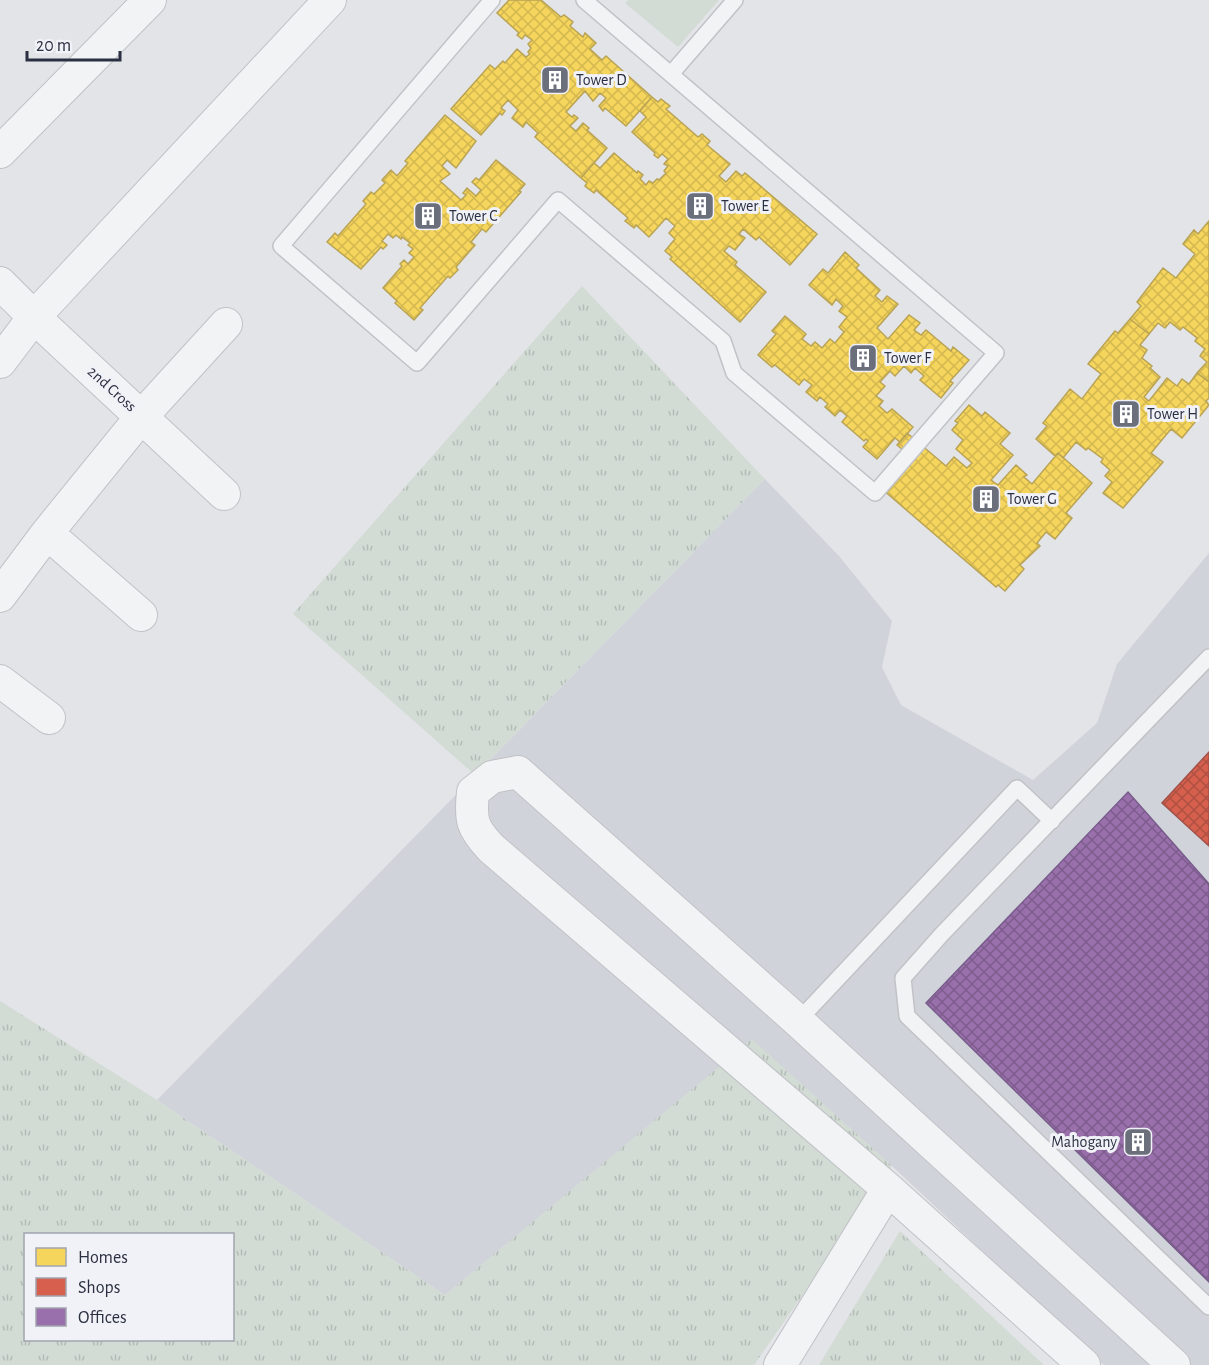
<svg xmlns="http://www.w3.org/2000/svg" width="1209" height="1365" viewBox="0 0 1209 1365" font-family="'Alegreya Sans',sans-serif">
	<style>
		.built { fill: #d1d3db }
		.grass { fill: url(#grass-tufts); fill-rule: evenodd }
		.pitch { fill: #d2dbd4 }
		.homes { fill: url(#homes-cross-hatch); stroke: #b9a354; stroke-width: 1.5 }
		.shops { fill: url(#shops-cross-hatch); stroke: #a25149; stroke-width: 1.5 }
		.offices { fill: url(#offices-cross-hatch); stroke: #785c8b; stroke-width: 1.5 }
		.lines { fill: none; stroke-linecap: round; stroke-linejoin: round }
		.service-casing { stroke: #c1c2c6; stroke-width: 18 }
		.minor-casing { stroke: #c1c2c6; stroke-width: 34 }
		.service { stroke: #f2f3f5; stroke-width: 15 }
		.minor { stroke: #f2f3f5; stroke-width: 32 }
		.labels { text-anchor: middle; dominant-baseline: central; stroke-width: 6; stroke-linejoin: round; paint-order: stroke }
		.poi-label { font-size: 16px; fill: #2a2f41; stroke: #f1f2f7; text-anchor: start }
		.street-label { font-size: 16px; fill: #2a2f41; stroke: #f1f2f7 }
	</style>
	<defs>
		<pattern id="grass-tufts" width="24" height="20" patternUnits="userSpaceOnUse" patternTransform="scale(1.5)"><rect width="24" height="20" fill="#d2dbd4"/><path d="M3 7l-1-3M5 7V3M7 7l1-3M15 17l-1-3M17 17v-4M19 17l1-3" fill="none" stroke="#b4bcb7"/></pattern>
		<pattern id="homes-cross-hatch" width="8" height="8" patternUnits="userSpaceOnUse" patternTransform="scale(1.5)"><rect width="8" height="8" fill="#f6d55c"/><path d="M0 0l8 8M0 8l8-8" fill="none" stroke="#d3b751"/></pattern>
		<pattern id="shops-cross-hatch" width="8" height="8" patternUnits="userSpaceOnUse" patternTransform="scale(1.5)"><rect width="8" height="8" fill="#d6604d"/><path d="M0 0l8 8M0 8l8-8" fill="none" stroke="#ae5042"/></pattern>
		<pattern id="offices-cross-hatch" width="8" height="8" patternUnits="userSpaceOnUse" patternTransform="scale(1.5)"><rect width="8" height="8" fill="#9970ab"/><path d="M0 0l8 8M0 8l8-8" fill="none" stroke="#7d5c8d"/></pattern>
	</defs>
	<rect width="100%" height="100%" fill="#e3e4e8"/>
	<path class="built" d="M765 479 839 556 892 621 882 667 901 705 1033 780 1097 723 1117 664 1209 553V1365H1104L892 1166 752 1040 445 1295 157 1100Z"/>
	<path class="grass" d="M582 286 765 479 475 775 293 614Z
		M0 1001 157 1100 445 1295 752 1039 892 1166 754 1365H0ZM26 1234H232V1340H26Z
		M900 1231 1044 1365H819Z"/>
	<path class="pitch" d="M628 0H719L678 47 625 3Z"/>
	<path class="homes" d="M509 0H541L561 17 564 15 573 22 570 26 583 37 585 33 596 43 590 49 602 60 606 56 652 97 626 126 605 108 603 111 599 106 606 98 600 93 593 101 585 91 566 112 572 117 574 115 578 118 570 126 576 131 583 123 589 128 587 130 607 148 581 178 535 137 538 133 526 122 523 127 512 118 518 110 508 100 501 108 505 111 502 115 500 113 481 135 451 109 490 65 495 69 503 61 505 63 517 49 526 57 530 54 528 52 531 48 528 44 532 40 525 35 522 39 517 35 519 33 497 13Z
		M652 97 658 102 661 99 670 106 666 109 698 137 702 134 710 141 707 145 730 164 719 176 726 182 736 171 742 176 745 173 817 234 790 265 759 237 756 240 743 229 739 234 745 238 735 250 729 246 724 251 737 262 735 265 766 292 740 322 670 259 672 257 665 251 675 239 669 233 675 226 666 218 649 237 636 225 634 228 625 221 628 218 596 190 594 193 585 186 587 183 581 178 594 163 600 168 614 153 637 173 638 171 643 175 640 179 646 185 649 181 653 183 657 179 659 180 666 173 664 171 668 166 664 164 668 159 662 154 658 158 654 155 655 153 632 132 646 117 640 111Z
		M445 115 476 141 456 168 447 160 442 166 450 174 440 181 461 200 466 195 463 193 467 188 476 196 481 190 472 182 476 178 479 180 496 160 525 184 519 191 521 192 486 232 482 229 471 242 475 245 456 267 458 270 450 278 448 276 420 308 423 310 414 320 395 303 397 301 383 288 402 266 400 264 404 260 408 264 414 257 409 253 413 249 408 245 410 243 402 237 401 239 396 235 393 238 388 234 382 241 387 245 383 249 381 247 361 269 327 242 335 233 338 236 366 204 363 201 371 192 374 194 385 183 382 180 391 170 397 176 408 163 405 161Z
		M1209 221V382L1197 373 1207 362 1200 356 1205 349 1195 341 1197 338 1183 327 1180 330 1170 322 1165 328 1158 323 1149 334 1130 319 1141 306 1137 302 1163 268 1176 278 1195 254 1183 244 1194 230 1198 234Z
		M845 252 859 265 856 268 880 290 875 296 882 302 887 296 898 304 877 328 888 339 909 315 920 323 914 330 921 335 926 330 951 351 953 347 969 360 950 381 953 383 941 398 920 380 924 376 915 368 911 373 904 366 895 376 890 371 880 382 885 386 876 396 883 401 879 406 887 413 892 409 913 427 900 442 895 438 877 459 863 447 868 441 866 439 864 441 842 422 847 416 840 410 835 416 825 407 828 404 820 397 817 401 806 392 812 385 804 379 799 385 775 365 772 367 758 355 776 334 772 331 785 316 806 334 802 339 811 346 815 342 822 348 830 339 835 343 844 332 839 327 847 317 839 311 843 306 836 299 832 305 809 285 823 269 828 273Z
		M1130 319 1149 334 1140 345 1147 350 1142 358 1152 366 1150 368 1160 377 1144 397 1149 401 1167 378 1177 386 1182 379 1189 384 1197 373 1209 382V398L1206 401 1209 405 1182 438 1171 429 1151 453 1163 462 1123 508 1103 493 1112 482 1105 476 1110 470 1101 462 1103 459 1088 448 1086 450 1076 442 1063 458 1058 453 1055 456 1036 439 1047 426 1043 423 1070 389 1082 399 1101 374 1088 364 1115 331 1118 333Z
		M969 405 982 416 985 412 1010 433 1000 444 1013 455 991 480 998 485 1016 465 1027 475 1024 477 1032 484 1058 453 1092 483 1066 513 1072 518 1055 539 1046 532 1037 543 1040 546 1020 565 1024 569 1005 591 998 585 996 587 875 483 903 450 897 445 907 433 946 466 954 457 967 468 972 463 956 449 963 440 952 430 958 423 955 421Z"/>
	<path class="shops" d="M1209 752V846L1162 803Z"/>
	<path class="offices" d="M1128 792 1209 884V1282L926 1003Z"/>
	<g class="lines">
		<g class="service-casing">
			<path id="service" d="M492 0 281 246 417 363 558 200 723 341 734 373 875 493 996 353 584 0
				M671 74 735 0
				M1209 657 942 934 903 978 907 1016 1209 1307
				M798 1021 1017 788 1052 821"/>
		</g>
		<g class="minor-casing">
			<path id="minor" d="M0 152 150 0
				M0 283 34 317 224 494
				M0 362 34 317 330 0
				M47 533 141 615
				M0 596 47 533 142 416 226 324
				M0 681 49 718
				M780 1365 888 1189
				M1084 1365 888 1189 491 848C472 828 470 820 473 792L492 777 518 772 798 1021 1174 1365"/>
		</g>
		<use href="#service" class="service"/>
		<use href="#minor" class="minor"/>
	</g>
	<defs>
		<g id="building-square" transform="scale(1.5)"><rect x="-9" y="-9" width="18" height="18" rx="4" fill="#6b6e7b" stroke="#f1f2f7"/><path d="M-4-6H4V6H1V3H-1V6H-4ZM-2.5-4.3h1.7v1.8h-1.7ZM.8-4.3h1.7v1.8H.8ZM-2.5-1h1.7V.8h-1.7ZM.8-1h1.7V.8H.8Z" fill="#fff"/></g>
	</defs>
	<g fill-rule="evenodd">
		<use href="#building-square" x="555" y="80"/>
		<use href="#building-square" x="700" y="206"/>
		<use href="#building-square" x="428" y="216"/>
		<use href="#building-square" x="863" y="358"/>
		<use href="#building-square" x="1126" y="414"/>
		<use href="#building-square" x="986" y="499"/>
		<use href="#building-square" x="1138" y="1142"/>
	</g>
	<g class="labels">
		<g class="poi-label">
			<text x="576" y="80">Tower D</text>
			<text x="721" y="206">Tower E</text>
			<text x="449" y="216">Tower C</text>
			<text x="884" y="358">Tower F</text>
			<text x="1147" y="414">Tower H</text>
			<text x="1007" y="499">Tower G</text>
			<text x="1117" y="1142" text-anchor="end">Mahogany</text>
		</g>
		<g class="street-label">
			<text transform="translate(112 389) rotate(42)">2nd Cross</text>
		</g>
	</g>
	<rect x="24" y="1233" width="210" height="108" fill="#f1f2f7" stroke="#a1a4ae" stroke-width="1.5"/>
	<rect x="36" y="1248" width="30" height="18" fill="#f6d55c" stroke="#a1a4ae" stroke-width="1.5"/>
	<text x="78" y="1263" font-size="18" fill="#2a2f41">Homes</text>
	<rect x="36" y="1278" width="30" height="18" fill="#d6604d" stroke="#a1a4ae" stroke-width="1.5"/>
	<text x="78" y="1293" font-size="18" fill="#2a2f41">Shops</text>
	<rect x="36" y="1308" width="30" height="18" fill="#9970ab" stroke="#a1a4ae" stroke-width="1.5"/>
	<text x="78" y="1323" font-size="18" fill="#2a2f41">Offices</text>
	<path d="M27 51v9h93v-9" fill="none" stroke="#2a2f41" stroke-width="3"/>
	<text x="36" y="51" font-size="18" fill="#2a2f41" stroke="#f1f2f7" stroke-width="4.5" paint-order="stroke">20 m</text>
</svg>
